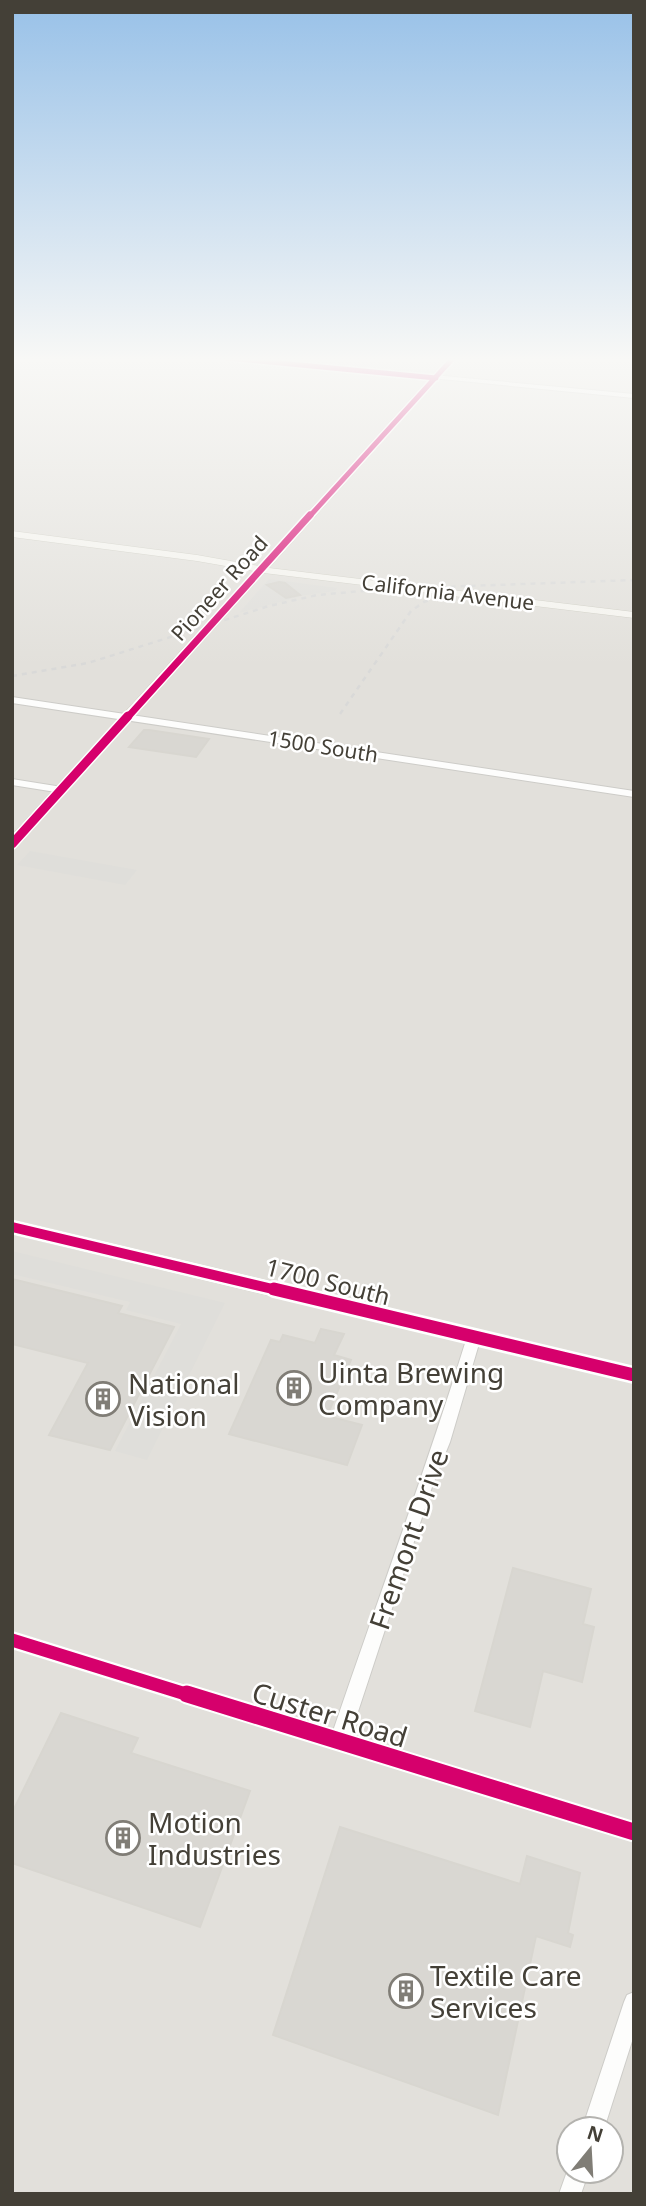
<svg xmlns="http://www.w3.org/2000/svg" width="646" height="2206" viewBox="0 0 646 2206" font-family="'Noto Sans',sans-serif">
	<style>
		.industrial { fill: #e2e0db; fill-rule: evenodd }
		.parking { fill: #dfdeda }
		.building { fill: #d9d7d2; stroke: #d8d6d0; stroke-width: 2 }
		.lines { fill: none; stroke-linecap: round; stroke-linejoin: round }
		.street-casing { stroke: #cdccc8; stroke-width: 2 }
		.secondary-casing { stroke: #cdccc2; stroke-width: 1 }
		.street { fill: #fdfdfc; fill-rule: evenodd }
		.secondary { fill: #f5f4ef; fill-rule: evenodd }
		.rail { stroke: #d9d9d8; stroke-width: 2.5; stroke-dasharray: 5 5; stroke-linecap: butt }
		.cycleway-far5-casing { stroke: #fff; stroke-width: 8 }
		.cycleway-far4-casing { stroke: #fff; stroke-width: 10 }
		.cycleway-far3-casing { stroke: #fff; stroke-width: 12 }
		.cycleway-far2-casing { stroke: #fff; stroke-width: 15 }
		.cycleway-far1-casing { stroke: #fff; stroke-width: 18 }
		.cycleway-casing { stroke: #fff; stroke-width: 21 }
		.cycleway-far5 { stroke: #d6006c; stroke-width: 5 }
		.cycleway-far4 { stroke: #d6006c; stroke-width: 7 }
		.cycleway-far3 { stroke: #d6006c; stroke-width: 9 }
		.cycleway-far2 { stroke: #d6006c; stroke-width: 10 }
		.cycleway-far1 { stroke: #d6006c; stroke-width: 13 }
		.cycleway { stroke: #d6006c; stroke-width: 17 }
		.labels { text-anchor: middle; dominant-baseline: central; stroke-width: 5; stroke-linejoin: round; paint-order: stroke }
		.far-street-label { font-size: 21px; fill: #444037; stroke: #fff }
		.street-label { font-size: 24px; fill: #444037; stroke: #fff }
		.near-poi-label { font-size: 28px; fill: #444037; stroke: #fff; text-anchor: start }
		.near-street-label { font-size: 28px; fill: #444037; stroke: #fff }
	</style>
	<rect width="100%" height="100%" fill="#f0efea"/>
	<path class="industrial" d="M12 357H634V2194H12ZM569 2129H611V2171H569Z"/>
	<path class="parking" d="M269 579 337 588 335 591 305 595 239 613Z
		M30 851 137 870 125 885 17 865Z
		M12 1251 225 1303 147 1460 115 1451 181 1324 126 1310 130 1302 12 1274Z"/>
	<path class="building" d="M279 582 285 583 300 595 286 598 267 585Z
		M144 730H149L209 739 196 757 129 747Z
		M12 1279 122 1306 118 1313 174 1327 110 1450 49 1435 88 1363 12 1344Z
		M321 1329 344 1334 334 1355 351 1360 327 1416 362 1425 347 1465 229 1434 271 1340 280 1342 283 1335 315 1343Z
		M513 1568 591 1589 583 1624 594 1627 582 1682 543 1671 530 1727 475 1711Z
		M61 1713 138 1738 131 1753 250 1791 200 1927 12 1863V1813Z
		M340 1827 520 1884 527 1856 580 1873 568 1933 573 1935 570 1947 536 1936 498 2115 273 2035Z"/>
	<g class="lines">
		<g class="street-casing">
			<path id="street" d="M216 357H240L634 394V398Z
				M12 697 634 791V797L12 703Z
				M12 779 62 787 67 790 62 793 12 785Z
				M474 1332 479 1333 481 1337 450 1442 433 1484 350 1736 634 1823V1841L12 1648V1632L333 1731C378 1599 426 1469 467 1337L469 1333Z
				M634 1992V2035L604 2129H582L624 2002 627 1995Z
				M569 2166V2171H589L581 2194H559Z"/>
		</g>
		<g class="secondary-casing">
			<path id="secondary" d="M449 357H458L269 568 634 612V618L264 573 17 847 12 848V835L254 571 197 561 12 537V531L197 555 259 566Z
				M12 1220 634 1367V1383L12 1234Z"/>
		</g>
		<use href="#street" class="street"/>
		<use href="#secondary" class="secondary"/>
		<path class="rail" d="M12 676 88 663 269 606 317 595 385 589 634 580
			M340 714 411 611 424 602 450 592"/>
		<g class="cycleway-far5-casing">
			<path id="cycleway-far5" d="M218 357 436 378
				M309 517 454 357"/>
		</g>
		<g class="cycleway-far4-casing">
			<path id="cycleway-far4" d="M127 718 310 515"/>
		</g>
		<g class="cycleway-far3-casing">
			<path id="cycleway-far3" d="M12 844 128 716"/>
		</g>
		<g class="cycleway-far2-casing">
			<path id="cycleway-far2" d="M12 1227 281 1291"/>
		</g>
		<g class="cycleway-far1-casing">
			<path id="cycleway-far1" d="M274 1289 634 1375
				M12 1640 192 1696"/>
		</g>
		<g class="cycleway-casing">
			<path id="cycleway" d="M187 1694 634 1832"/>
		</g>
		<use href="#cycleway-far5" class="cycleway-far5"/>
		<use href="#cycleway-far4" class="cycleway-far4"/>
		<use href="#cycleway-far3" class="cycleway-far3"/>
		<use href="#cycleway-far2" class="cycleway-far2"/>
		<use href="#cycleway-far1" class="cycleway-far1"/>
		<use href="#cycleway" class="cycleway"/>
	</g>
	<linearGradient id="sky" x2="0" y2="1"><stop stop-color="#98c1e8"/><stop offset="0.54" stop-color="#f8f8f6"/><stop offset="1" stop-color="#f8f8f6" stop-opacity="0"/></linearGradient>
	<rect width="646" height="666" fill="url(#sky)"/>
	<defs>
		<g id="building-ring" transform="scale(1.75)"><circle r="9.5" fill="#fff" stroke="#807d76" stroke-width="1.5"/><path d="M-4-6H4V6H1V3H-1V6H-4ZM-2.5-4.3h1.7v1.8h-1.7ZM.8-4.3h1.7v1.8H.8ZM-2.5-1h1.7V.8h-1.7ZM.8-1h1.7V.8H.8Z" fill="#807d76"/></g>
	</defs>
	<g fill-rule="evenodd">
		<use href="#building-ring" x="294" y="1388"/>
		<use href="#building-ring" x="103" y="1399"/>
		<use href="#building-ring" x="123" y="1838"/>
		<use href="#building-ring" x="406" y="1991"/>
	</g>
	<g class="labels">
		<g class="far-street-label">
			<text transform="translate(219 588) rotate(-48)">Pioneer Road</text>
			<text transform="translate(448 592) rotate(7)">California Avenue</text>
			<text transform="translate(323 746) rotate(9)">1500 South</text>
		</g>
		<g class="street-label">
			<text transform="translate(328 1281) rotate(14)">1700 South</text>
		</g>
		<g class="near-poi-label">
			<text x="318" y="1372">Uinta Brewing<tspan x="318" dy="32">Company</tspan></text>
			<text x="128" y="1383">National<tspan x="128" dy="32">Vision</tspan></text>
			<text x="148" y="1822">Motion<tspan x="148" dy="32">Industries</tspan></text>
			<text x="430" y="1975">Textile Care<tspan x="430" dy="32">Services</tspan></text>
		</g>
		<g class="near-street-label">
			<text transform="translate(408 1539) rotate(-71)">Fremont Drive</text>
			<text transform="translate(330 1714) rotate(17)">Custer Road</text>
		</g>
	</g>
	<rect width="646" height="2206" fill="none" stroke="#444037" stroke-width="28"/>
	<g transform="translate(590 2150) rotate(18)"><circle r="33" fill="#ffffff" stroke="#b4b3af" stroke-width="2"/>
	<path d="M0-5L12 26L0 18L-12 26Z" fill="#807d76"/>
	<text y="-10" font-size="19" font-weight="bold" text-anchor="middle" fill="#444037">N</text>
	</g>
</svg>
